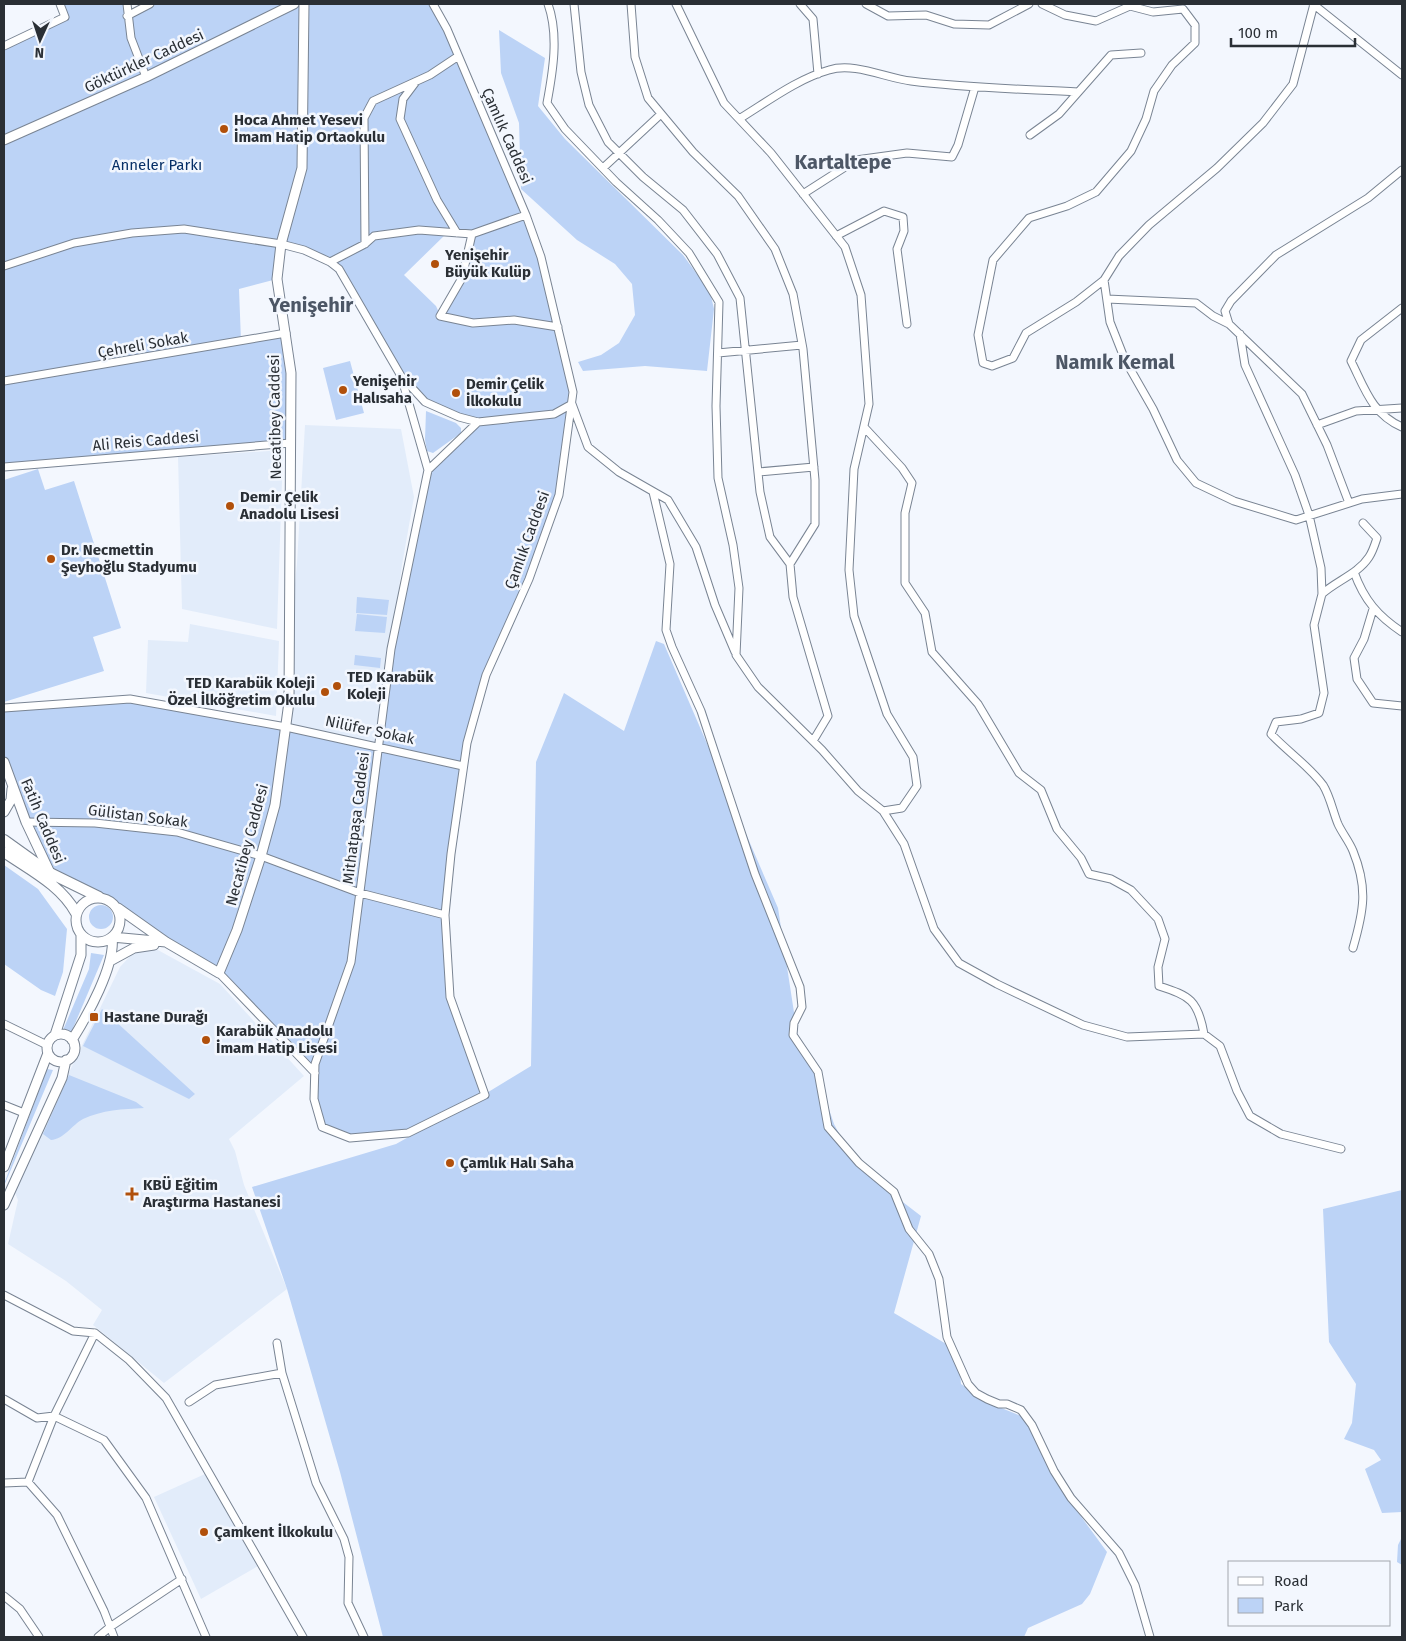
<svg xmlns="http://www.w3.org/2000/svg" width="1406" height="1641" viewBox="0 0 1406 1641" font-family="'Fira Sans',sans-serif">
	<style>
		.built { fill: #e2ecfa }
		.green { fill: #bcd3f6; fill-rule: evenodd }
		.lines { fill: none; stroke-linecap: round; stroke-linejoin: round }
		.minor-casing { stroke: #798493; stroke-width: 9 }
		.tertiary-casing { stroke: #798493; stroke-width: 11 }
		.secondary-casing { stroke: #798493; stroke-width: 12 }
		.minor { stroke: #fff; stroke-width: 7 }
		.tertiary { stroke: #fff; stroke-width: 9 }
		.secondary { stroke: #fff; stroke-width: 10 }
		.poi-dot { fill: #b1500b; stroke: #f3f7fe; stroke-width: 2 }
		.labels { text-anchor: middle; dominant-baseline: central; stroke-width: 5; stroke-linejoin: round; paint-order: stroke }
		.street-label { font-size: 15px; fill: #2a2f35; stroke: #f3f7fe }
		.poi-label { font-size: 15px; font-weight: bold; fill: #2a2f35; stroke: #f3f7fe; text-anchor: start }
		.park-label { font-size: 15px; fill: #062f67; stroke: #f3f7fe }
		.district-label { font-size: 20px; font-weight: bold; fill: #4d5766; stroke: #f3f7fe }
	</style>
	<rect width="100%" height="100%" fill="#f3f7fe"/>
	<path class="built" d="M305 425 401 429 414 497 402 565 379 747 286 727 289 646 297 563Z
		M283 450 277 629 182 609 178 457Z
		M190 624 279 641 276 716 146 693 148 640 188 642Z
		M141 949H156L220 984 304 1076 229 1139 235 1151 244 1185 287 1289 164 1383 93 1325 102 1310 66 1281 8 1244 18 1200 13 1188 120 967 133 953Z
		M205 1474 258 1566 201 1599 154 1497Z"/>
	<path class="green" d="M60 4H127V16L150 4H433L541 257 573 392 559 495 529 579 486 675 467 743 445 915 450 997 485 1094 531 1066 536 762 564 693 624 731 656 641 664 644 778 908 799 1045 820 1083 834 1124 856 1166 921 1216 894 1313 958 1351 961 1384 989 1403 1026 1418 1058 1485 1107 1552 1090 1594 1082 1604 1028 1628 1024 1637H383L340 1472 287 1289 252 1187 396 1144 466 1105 408 1133 350 1138 322 1127 314 1099 315 1073 219 973 106 898 50 873 4 762V708L130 699 378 747 391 649 428 470 478 422 425 402 401 376 366 315 330 262 281 244 277 279 239 289 241 341 286 333 291 443 4 467V46L65 17ZM448 232 472 235 462 278 440 315 436 306 404 275Z
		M499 30 545 58 538 106 565 139 683 255 710 292 714 309 707 371 645 366 583 371 578 362 601 355 619 343 635 315 632 284 615 264 577 240 521 189 519 123 501 73Z
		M350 361 364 413 336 420 323 368Z
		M426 411 456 423 461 428V433L433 453 427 451 425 440Z
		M38 469 45 490 74 481 121 628 93 637 104 671 4 702V480Z
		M357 597 389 600 387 615 356 613Z
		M357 614 387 617 385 633 355 631Z
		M355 655 381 658 380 668 354 665Z
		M4 865 38 889 67 929 63 972 55 996 41 990 4 964Z
		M89 917a12 12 0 1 1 24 0a12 12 0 1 1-24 0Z
		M91 953 104 955 71 1033 63 1030 89 969Z
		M102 1009 195 1094 189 1099 83 1046Z
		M47 1069 53 1070 4 1186V1184Z
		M69 1075 136 1102 144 1108C123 1109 102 1110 83 1119 72 1125 64 1139 51 1140L43 1134Z
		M1402 1190V1512L1382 1513 1365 1469 1381 1460 1374 1450 1344 1439 1352 1423 1356 1384 1329 1342 1323 1209Z
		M1402 1537V1565L1397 1562 1398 1545Z"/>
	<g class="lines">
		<g class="minor-casing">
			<path id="minor" d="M127 4 131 38 146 77
				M548 4C559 35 553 71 547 103L565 129 616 182 658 220 689 253 719 302 716 406 718 478 733 545 739 588 736 655 758 687 822 750 858 791 883 811 902 808 917 786 913 757 887 714 854 616 849 570 854 469 869 404 861 295 845 247 771 153 724 103 676 4
				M574 4 581 72 589 105 608 142 643 177 683 210 717 254 740 298 760 492 770 537 790 564 793 597 828 716 813 741
				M631 4 635 57 648 98 693 152 738 196 775 249 793 294 803 349 815 480V524L790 564
				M800 4 813 19 818 74
				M866 4 888 16 926 15 954 24 989 25 1029 4
				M1042 4 1065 15 1096 21 1130 6 1153 12 1183 9 1195 25V43L1172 65 1154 91 1146 119 1131 151 1096 192 1067 206 1029 218 993 260 978 335 983 363 992 366 1013 358 1026 333 1076 302 1104 280
				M1313 4 1402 75
				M1314 4 1293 84 1263 123 1217 168 1149 225 1119 256 1104 280 1110 322 1125 360 1153 409 1177 460 1196 483 1234 501 1296 520 1362 499 1402 494
				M127 16 150 4
				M4 46 65 17 60 4
				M415 83 403 99 400 119 437 200 457 233
				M739 119C767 102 797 79 829 70 854 62 886 78 911 81 966 88 1022 89 1078 92
				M1030 135 1059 114 1111 55 1141 53
				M603 168 661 114
				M803 194 856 160 907 153 952 157 958 145 975 87
				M472 234 462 278 440 316 473 323 514 320 558 327
				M836 236 884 211 903 217 904 231 897 249 907 324
				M365 244 364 118 373 101 430 75 457 57
				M330 262 365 244 374 236 419 230 472 234 526 215
				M4 266 74 243 132 233 184 229 281 244 304 250 330 262 339 269 401 376 428 470 391 649 351 962 315 1064 314 1099 322 1127 350 1138 408 1133 485 1095 450 997 445 915 451 854 467 743 486 675 529 579 559 495 573 392 541 257 526 215 447 29 433 4
				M1107 299 1196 303 1213 316 1229 324
				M1402 308 1361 340 1351 361C1365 389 1372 414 1402 427
				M1240 334 1245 365 1295 475 1309 515 1321 568 1322 594 1314 625 1324 693 1319 713 1301 719 1276 722 1271 734C1288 752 1308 765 1323 785 1330 796 1333 812 1338 824 1342 833 1349 841 1353 851 1368 888 1364 910 1353 948
				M718 353 802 345
				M403 378 425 402 459 417 478 422 554 414 572 404 588 447 619 472 668 500 696 547 715 605 735 652
				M4 381 286 333
				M1317 425 1356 411 1402 408
				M864 427 902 468 912 483 905 513V583L925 613 932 652 978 704 1019 773 1041 790 1057 829 1081 858 1089 874 1111 879 1131 890 1158 919 1165 939 1158 967 1159 986C1190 996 1198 1000 1204 1034
				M4 467 291 443
				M428 470 478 422
				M758 472 814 467
				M653 492 670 564 666 630 672 647 701 711 755 874 800 987 802 1007 794 1023 793 1035 818 1072 828 1127 859 1163 894 1192 909 1229 929 1254 939 1279 947 1337 968 1384 976 1393 987 1399 999 1404H1007L1021 1410 1032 1425 1054 1471 1071 1498 1119 1553 1135 1585 1150 1637
				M1349 503 1327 445 1302 394 1229 324 1225 311 1231 301 1276 255 1368 198 1402 170
				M1354 572C1364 600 1378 616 1402 632
				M1322 594C1336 581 1358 574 1369 557 1373 551 1375 544 1377 538L1363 523
				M1373 609 1364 639 1354 658 1357 679 1373 703 1402 706
				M4 708 130 699 286 727 463 766
				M883 811 904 844 934 929 959 963 997 984 1083 1025 1127 1037 1204 1034 1220 1046 1237 1091 1250 1116 1281 1134 1341 1149
				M26 822 95 823 177 832 261 856 360 893 445 915
				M219 973 315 1073
				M4 1024 47 1045
				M4 1105 24 1113
				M4 1295 73 1331 95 1333 129 1360 166 1398 303 1637
				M277 1343 282 1373 316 1483 344 1539 349 1557 348 1603 364 1637
				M4 1399 37 1418 54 1416 104 1440 146 1498 206 1637
				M189 1402 215 1385 282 1373
				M28 1482 54 1416 95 1333
				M4 1483 28 1482 57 1515 104 1611 114 1637
				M4 1596 20 1609 39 1637
				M98 1637 110 1627 182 1579"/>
		</g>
		<g class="tertiary-casing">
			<path id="tertiary" d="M4 140 146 77 294 4
				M4 762 26 822 51 875
				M4 812 11 800 12 789
				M76 920a22 22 0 1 1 44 0a22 22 0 1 1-44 0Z
				M118 908 166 942 219 973 237 930 261 856 275 805 289 702 291 373 277 279 281 244 302 168 304 4
				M112 960 134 948 154 945
				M47 1048a14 14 0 1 1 28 0a14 14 0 1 1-28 0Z
				M55 1035 81 955V934
				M72 1040C87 1016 116 965 112 937L166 942
				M4 1167 48 1053
				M4 1205 62 1078 66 1060"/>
		</g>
		<g class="secondary-casing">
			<path id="secondary" d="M4 840 50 873 99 897
				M4 852C30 870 61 885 76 913"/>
		</g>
		<use href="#minor" class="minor"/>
		<use href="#tertiary" class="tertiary"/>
		<use href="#secondary" class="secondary"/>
	</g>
	<g class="poi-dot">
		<circle cx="224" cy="129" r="5"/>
		<circle cx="435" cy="264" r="5"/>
		<circle cx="343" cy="390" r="5"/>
		<circle cx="456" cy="393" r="5"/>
		<circle cx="230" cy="506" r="5"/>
		<circle cx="51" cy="559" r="5"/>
		<circle cx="337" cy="686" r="5"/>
		<circle cx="325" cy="692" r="5"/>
		<rect x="89" y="1012" width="10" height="10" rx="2.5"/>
		<circle cx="206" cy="1040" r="5"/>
		<circle cx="450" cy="1163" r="5"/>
		<path d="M129.5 1186.5h5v5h5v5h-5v5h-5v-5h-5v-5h5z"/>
		<circle cx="204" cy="1532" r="5"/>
	</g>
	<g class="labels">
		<g class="street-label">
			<text transform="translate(144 61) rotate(-25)">Göktürkler Caddesi</text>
			<text transform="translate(507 136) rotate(66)">Çamlık Caddesi</text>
			<text transform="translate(143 345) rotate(-10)">Çehreli Sokak</text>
			<text transform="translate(275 417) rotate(-91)">Necatibey Caddesi</text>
			<text transform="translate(146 441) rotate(-5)">Ali Reis Caddesi</text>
			<text transform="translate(527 540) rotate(-70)">Çamlık Caddesi</text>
			<text transform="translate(370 730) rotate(12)">Nilüfer Sokak</text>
			<text transform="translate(138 816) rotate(7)">Gülistan Sokak</text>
			<text transform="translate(356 818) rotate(-83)">Mithatpaşa Caddesi</text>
			<text transform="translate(43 821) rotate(67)">Fatih Caddesi</text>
			<text transform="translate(247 845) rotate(-75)">Necatibey Caddesi</text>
		</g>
		<g class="poi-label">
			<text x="234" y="120">Hoca Ahmet Yesevi<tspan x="234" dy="17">İmam Hatip Ortaokulu</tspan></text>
			<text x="445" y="255">Yenişehir<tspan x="445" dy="17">Büyük Kulüp</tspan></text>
			<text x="353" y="381">Yenişehir<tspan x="353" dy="17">Halısaha</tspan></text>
			<text x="466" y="384">Demir Çelik<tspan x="466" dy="17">İlkokulu</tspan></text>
			<text x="240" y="497">Demir Çelik<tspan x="240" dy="17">Anadolu Lisesi</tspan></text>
			<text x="61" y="550">Dr. Necmettin<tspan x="61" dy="17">Şeyhoğlu Stadyumu</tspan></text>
			<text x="347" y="677">TED Karabük<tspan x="347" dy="17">Koleji</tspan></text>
			<text x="315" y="683" text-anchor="end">TED Karabük Koleji<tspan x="315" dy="17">Özel İlköğretim Okulu</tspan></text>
			<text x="104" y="1017">Hastane Durağı</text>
			<text x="216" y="1031">Karabük Anadolu<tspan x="216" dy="17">İmam Hatip Lisesi</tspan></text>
			<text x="460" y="1163">Çamlık Halı Saha</text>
			<text x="143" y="1185">KBÜ Eğitim<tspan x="143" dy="17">Araştırma Hastanesi</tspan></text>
			<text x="214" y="1532">Çamkent İlkokulu</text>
		</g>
		<g class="park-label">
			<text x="157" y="165">Anneler Parkı</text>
		</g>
		<g class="district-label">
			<text x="843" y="162">Kartaltepe</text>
			<text x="311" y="305">Yenişehir</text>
			<text x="1115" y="362">Namık Kemal</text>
		</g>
	</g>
	<rect width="1406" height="1641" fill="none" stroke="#2a2f35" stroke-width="10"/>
	<rect x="1228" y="1561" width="162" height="65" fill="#f3f7fe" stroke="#a3a7ae"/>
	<rect x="1238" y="1577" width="25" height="8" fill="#ffffff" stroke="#a3a7ae"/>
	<text x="1274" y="1586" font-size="15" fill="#2a2f35">Road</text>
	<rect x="1238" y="1598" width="25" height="15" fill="#bcd3f6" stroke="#a3a7ae"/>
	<text x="1274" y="1611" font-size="15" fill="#2a2f35">Park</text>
	<g transform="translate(40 40) rotate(183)" stroke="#f3f7fe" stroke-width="4" paint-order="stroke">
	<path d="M0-4L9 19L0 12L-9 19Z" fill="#2a2f35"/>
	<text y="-8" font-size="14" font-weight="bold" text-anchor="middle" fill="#2a2f35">N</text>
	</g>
	<path d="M1231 38v8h124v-8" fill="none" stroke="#2a2f35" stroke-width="2.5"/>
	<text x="1238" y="38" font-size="15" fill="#2a2f35" stroke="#f3f7fe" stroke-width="4" paint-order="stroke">100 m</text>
</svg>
